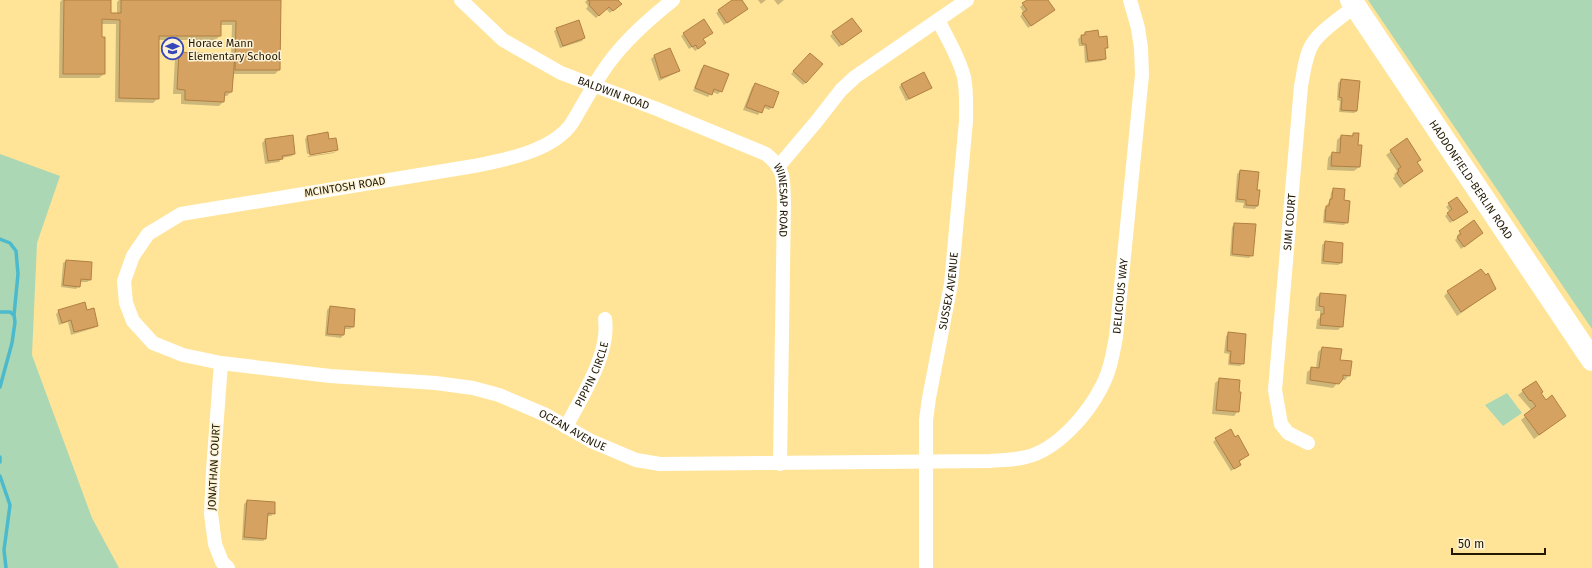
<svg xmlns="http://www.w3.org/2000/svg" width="1592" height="568" font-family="'Fira Sans',sans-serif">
	<rect width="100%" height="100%" fill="#ffe498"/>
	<path fill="#abd7b4" d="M1368 0H1592V329Z
		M0 154 60 176 37 243 32 355 92 518 119 568H0Z
		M1507 393 1522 413 1503 426 1485 405Z"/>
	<path fill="#0003" d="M62 0H110V14H117V2L119 0H280L279 70 275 74H233L231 92 227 96H224L223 102 219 106 181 104V94H173L175 58 179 53 231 56 232 25H220V36L215 40H158V98L153 103 115 102 116 24H101L104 74 99 78H59L60 2Z
		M587 0H617L620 3 610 13 606 9 596 18 586 9 588 6 585 2Z
		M734 0H741L747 9 724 25 716 13Z
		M758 0H766L761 4Z
		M774 0H784L778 5Z
		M1028 0H1047L1051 12 1028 28 1020 16 1024 13 1020 7Z
		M704 20 709 35 702 40 705 43 702 46 695 51 692 47 689 49 681 36Z
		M557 29 584 38 582 41 560 48 554 31Z
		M1097 32 1098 38 1107 47 1104 50 1105 58 1102 61 1085 63 1084 46H1079L1078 39 1085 33Z
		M833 33 858 34 839 47 830 36Z
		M670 50 679 70 676 73 659 81 651 59 654 56Z
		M807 57 806 82 803 85 791 74Z
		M704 66 721 91 718 94 712 92 708 97 693 91 701 69Z
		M1341 80 1357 111 1354 113 1339 112 1340 101 1337 100 1338 83Z
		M755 84 772 107 769 110 763 107 758 115 743 110 752 87Z
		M902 84 931 87 906 101 899 87Z
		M1353 134 1357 146 1359 167 1354 171 1327 170 1328 158 1332 153H1336L1337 140 1341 136 1351 137Z
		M292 136 294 153 292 156 282 158 279 162 265 164 262 143 265 140Z
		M307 137 329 140 337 150 335 152V150L307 154 305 139Z
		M1406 140 1420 159 1417 163 1422 171 1400 188 1393 178 1395 176 1394 175 1397 171 1386 155Z
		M335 152 334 153 308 157V156Z
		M1240 171 1256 190 1257 206 1255 209 1243 208 1244 203 1235 202 1237 174Z
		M1334 189 1343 201 1347 222 1344 225 1323 223 1324 210 1330 200 1331 192Z
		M1456 198 1466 212 1450 223 1445 216 1450 212 1446 207Z
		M1474 222 1479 235 1461 249 1455 240 1458 237 1457 235Z
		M1235 224 1252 255 1249 258 1230 256 1232 227Z
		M1325 242 1341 263 1338 265 1321 264 1322 245Z
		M66 261 91 263 90 280 87 282H79V286L76 289 61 287 63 263Z
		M1485 276 1495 289 1457 316 1444 296 1448 292Z
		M1320 294 1342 326 1338 330 1316 329 1317 320 1320 317V311H1315L1316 298Z
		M330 307 353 327 350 329H344L343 335 341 338 325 336 327 310Z
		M59 311H87L97 326 94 328 71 335 68 322 59 325 56 314Z
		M1229 333 1243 363 1240 366 1228 365 1229 354 1224 353 1226 336Z
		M1322 348 1339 361 1349 375 1345 380 1341 379 1333 388 1306 384 1307 372 1312 368H1316L1318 352Z
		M1220 379 1238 392V411L1234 416 1212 414 1215 383Z
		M1523 391 1540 394 1545 401 1565 416 1534 439 1521 420 1532 411 1518 395Z
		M1216 439 1248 455 1239 462 1240 465 1231 471 1213 442Z
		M247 501 274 513 271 516H267L266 538 263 541 242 540 244 504Z"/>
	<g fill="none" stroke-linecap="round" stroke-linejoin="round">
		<path stroke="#4cbacd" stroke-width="3.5" d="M0 239 10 243 16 251 18 274 14 315 15 322 12 343 0 387
			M0 312H10L14 315
			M0 457V462
			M0 476 10 505 4 550 6 568"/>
	</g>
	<path fill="#d6a261" stroke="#b18042" d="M64 0H111V13H121V0H281L280 70H235L236 21H221V36H159V99L119 98 120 20 102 19V37H105V74H63Z
		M588 0H618L622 4 613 11 609 7 599 16 589 5 590 3Z
		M732 0H742L748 9 727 23 718 10Z
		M1027 0H1048L1055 10 1031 26 1022 13 1027 10 1022 3Z
		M852 18 862 31 842 45 832 32Z
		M704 19 713 33 703 39 706 43 698 49 696 45 692 47 683 33Z
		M579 20 585 38 563 46 556 28Z
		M1098 30 1099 37 1107 36 1108 48H1105L1106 59 1088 61 1086 44H1082L1081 35H1085V32Z
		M670 48 680 71 661 78 654 55Z
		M179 52 235 55 232 92H225L224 102 185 100V90L177 89Z
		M810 53 823 64 806 83 793 71Z
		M704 65 729 74 722 92 714 89 712 95 695 88Z
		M924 72 932 88 909 99 901 84Z
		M1341 79 1360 81 1357 111 1341 110 1342 98 1339 97Z
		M755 83 779 92 773 108 765 105 762 113 746 107Z
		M328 132 329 139 336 138 338 150 310 155 307 136Z
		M1353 133H1359L1358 145H1362L1360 167 1331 166 1332 152 1340 153 1341 135 1353 136Z
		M293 135 295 154 282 156 283 159 268 161 265 139Z
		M1407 138 1421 160 1417 162 1423 171 1404 184 1397 173 1399 172 1398 169 1401 167 1390 150Z
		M1240 170 1259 172 1257 190H1260L1258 206 1246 205V200L1237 199Z
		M1333 188 1345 189 1344 200 1350 201 1348 223 1325 221 1326 206H1329L1330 199H1332Z
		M1457 197 1468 212 1453 221 1447 213 1452 209 1448 203Z
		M1474 220 1483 233 1464 247 1457 237 1461 234 1459 231Z
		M1234 223 1256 224 1253 256 1232 254Z
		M1325 241 1343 243 1342 263 1323 261Z
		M66 260 92 262 91 280 81 279 80 287 63 285Z
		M1481 269 1486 275 1488 273 1496 289 1461 312 1447 291Z
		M1320 293 1346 295 1343 327 1320 325 1321 314H1324V307L1319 306Z
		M85 302 87 310 94 308 98 326 74 332 71 320 62 323 58 310Z
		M330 306 355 309 354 327 345 326 344 335 327 334Z
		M1228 332 1246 334 1244 364 1230 363 1231 351H1227Z
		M1322 347 1342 349 1340 360 1352 361 1350 376 1343 375V379L1339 384 1310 380 1311 367 1319 368Z
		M1219 378 1240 380 1239 392H1241L1239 412 1216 410Z
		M1536 381 1543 392 1541 393 1546 400 1552 395 1566 416 1539 435 1524 415 1536 406 1531 400 1530 401 1522 390Z
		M1231 429 1235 437 1238 435 1249 455 1239 461 1241 465 1234 469 1215 438Z
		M247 500 275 502V514L268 513 266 539 244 537Z"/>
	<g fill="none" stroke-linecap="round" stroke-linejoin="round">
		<g stroke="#fff" stroke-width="14">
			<path id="s1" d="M461 0 503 40 561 73 657 109 766 154C786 170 783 180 784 203L780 464"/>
			<path id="s2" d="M673 0C649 19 626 39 608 64 597 79 588 96 579 111 576 116 573 122 569 127 548 152 504 160 474 166L181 214 148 234 133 256 124 281 126 303 133 321 153 343 183 355 221 363 330 376 436 383 473 388 499 395 546 415 591 441 636 460 660 464 990 461C1002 460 1015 460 1026 457 1057 450 1088 414 1102 386 1110 371 1113 353 1116 337L1142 75 1141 48 1138 28 1130 0"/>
			<path d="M778 167 816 122 841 90 855 77 967 0"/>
			<path d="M221 363 213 471 211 514 215 544 222 562 228 568"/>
			<path id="s3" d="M566 427C582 396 610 354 605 319"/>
			<path id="s4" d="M1308 443 1288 433 1281 424 1275 390 1301 86C1304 72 1305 55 1313 43 1321 30 1342 17 1355 6"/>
			<path id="s5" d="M926 568V420L929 398 951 284 966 121C966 107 967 92 964 77 959 57 947 38 938 20"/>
		</g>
		<path stroke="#fff" stroke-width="22" id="s6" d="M1351 0 1592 360"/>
	</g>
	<defs>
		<symbol id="school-ring" viewBox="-11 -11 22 22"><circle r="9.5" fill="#fdf3d6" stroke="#3647ba" stroke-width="1.5"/><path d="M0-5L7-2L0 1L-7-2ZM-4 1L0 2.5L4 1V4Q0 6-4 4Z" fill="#3647ba"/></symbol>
	</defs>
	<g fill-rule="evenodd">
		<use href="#school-ring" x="160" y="36" width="25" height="25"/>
	</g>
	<g text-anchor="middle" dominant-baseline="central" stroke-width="3" stroke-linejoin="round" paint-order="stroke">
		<g font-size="11" fill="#221800" stroke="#fdf3d6" text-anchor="start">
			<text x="188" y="43">Horace Mann<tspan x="188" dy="13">Elementary School</tspan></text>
		</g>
		<g font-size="11" fill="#221800" stroke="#fdf3d6">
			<text stroke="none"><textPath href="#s1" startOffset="181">BALDWIN ROAD</textPath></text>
			<text stroke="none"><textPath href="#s6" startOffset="216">HADDONFIELD-BERLIN ROAD</textPath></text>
			<text transform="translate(345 187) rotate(-9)">MCINTOSH ROAD</text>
			<text stroke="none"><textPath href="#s1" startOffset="397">WINESAP ROAD</textPath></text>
			<text stroke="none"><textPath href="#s4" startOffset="237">SIMI COURT</textPath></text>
			<text stroke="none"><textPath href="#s5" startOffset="279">SUSSEX AVENUE</textPath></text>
			<text stroke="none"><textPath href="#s2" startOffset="1823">DELICIOUS WAY</textPath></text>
			<text stroke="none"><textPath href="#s3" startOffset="59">PIPPIN CIRCLE</textPath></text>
			<text stroke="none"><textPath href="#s2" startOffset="1163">OCEAN AVENUE</textPath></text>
			<text transform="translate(214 467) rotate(-87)">JONATHAN COURT</text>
		</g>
	</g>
	<path d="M1452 548v6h93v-6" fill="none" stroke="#221800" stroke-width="2"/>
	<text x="1458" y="548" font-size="12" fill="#221800" stroke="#fdf3d6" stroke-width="3" paint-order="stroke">50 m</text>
</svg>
